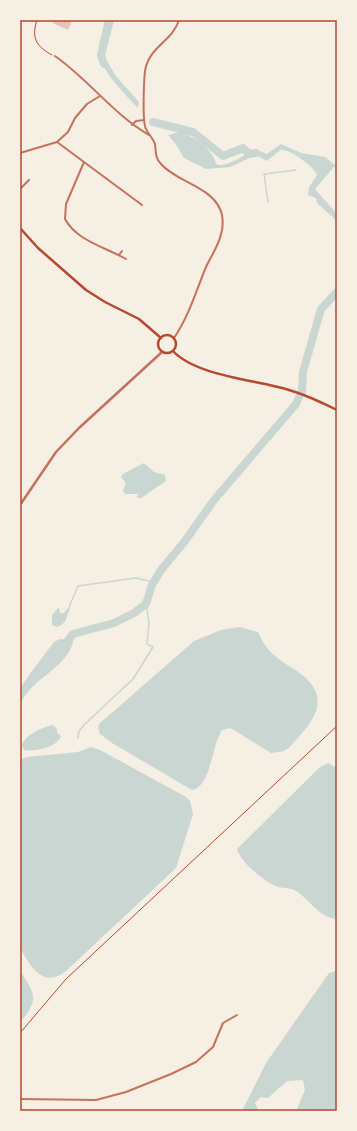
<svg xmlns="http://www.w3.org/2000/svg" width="357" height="1131" font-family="Literata,serif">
	<rect width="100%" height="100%" fill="#f6efe4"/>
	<path fill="#c9d6d2" d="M105 20H113L105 49 99 45Z
		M99 53 105 57 115 75 139 102 138 108C126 95 101 71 99 53Z
		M180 132C193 136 214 150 216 164 226 169 245 154 255 149L267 154 281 144 301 153 325 157 335 165H337V167H334L315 189 337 214V221L317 203 316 198 308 195 309 187 317 175C314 166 288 148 280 150L267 161 256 155 230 167 206 169 184 158 175 143 168 135Z
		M144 463 154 472 165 475 166 481 141 498H137L138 494H125L123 490 126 483 121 477 123 474Z
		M59 607 60 613H64L69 607 70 608 65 622 58 627 52 625V615Z
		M239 627 258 632C261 637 263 643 267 648 276 659 290 666 301 674 335 701 310 724 289 748L284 751 271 753 234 730 230 728 222 730C212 744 211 787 192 790L112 743 100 734 98 728 99 724 194 641 221 630Z
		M71 637 74 638C69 669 29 678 20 706V688L32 671 54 642 60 639 69 640Z
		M53 725 57 729V733L61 736C58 747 35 752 24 750L22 745C26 734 43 727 53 725Z
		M91 747 100 750 186 797 190 801 193 814 176 868 66 971C43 989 31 967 20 948V763L22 759 27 757 78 752Z
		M328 763 337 768 336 919C320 918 309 899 296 891 290 887 284 889 278 887 266 883 240 862 237 849L320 767Z
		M20 970C35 996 40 997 20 1023Z
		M337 971V1111H296L305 1090 303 1080 287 1081 268 1098 261 1097 255 1103 259 1111H242L266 1063 329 973Z"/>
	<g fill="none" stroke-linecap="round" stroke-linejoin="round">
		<path stroke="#c9d6d2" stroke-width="1.5" d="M268 202 264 174 296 170
			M69 607 78 586 136 578 154 582
			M78 738 79 731 85 724 133 679 153 647 147 644 149 622 146 604"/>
		<path stroke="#c9d6d2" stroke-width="8" d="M104 64 101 55 110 20
			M153 122 193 132 223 156 243 148 249 154 256 153
			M302 392 303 372 321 309 337 292
			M62 648 73 634 114 623 134 613 146 604 152 585 161 570 185 541 214 500 296 404 299 397"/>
	</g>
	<path fill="#e6c5b7" d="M54 20 62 22 63 20H72L68 30 53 23Z"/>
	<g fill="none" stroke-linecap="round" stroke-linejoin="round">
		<path stroke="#b5482f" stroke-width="1" d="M37 20C31 38 36 46 52 55
			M337 432V443
			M20 1033 66 979 337 726"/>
		<path stroke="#c5725c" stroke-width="2" d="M55 56C89 80 113 114 149 135
			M132 125 136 121 144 120
			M57 142 142 205
			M20 153 57 142 68 132 75 118 87 104 100 96
			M84 162 66 204 65 219C77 241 105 247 126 259
			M20 189 29 180
			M119 255 122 251
			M174 338C189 316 196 291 206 267 211 256 219 245 221 234 223 228 223 221 222 215 216 187 177 183 161 164 155 158 156 152 155 144 153 138 148 134 146 129 142 122 144 80 145 71 149 46 172 42 179 20
			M20 1099 96 1100 126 1092 171 1074 196 1062 213 1047 223 1023 237 1015"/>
		<path stroke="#c5725c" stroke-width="2.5" d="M20 505 56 452 79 428 162 352"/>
		<path stroke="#b5482f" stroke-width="2.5" d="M20 228 38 248 86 290 105 302 139 319 161 338
			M158 344a9 9 0 1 1 18 0a9 9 0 1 1-18 0Z
			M173 351C196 376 257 380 289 390 306 395 321 402 337 410"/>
	</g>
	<rect width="357" height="1131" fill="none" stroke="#f6efe4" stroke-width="42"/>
	<rect x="21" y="21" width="315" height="1089" fill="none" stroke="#b5482f" stroke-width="1.5"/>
</svg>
